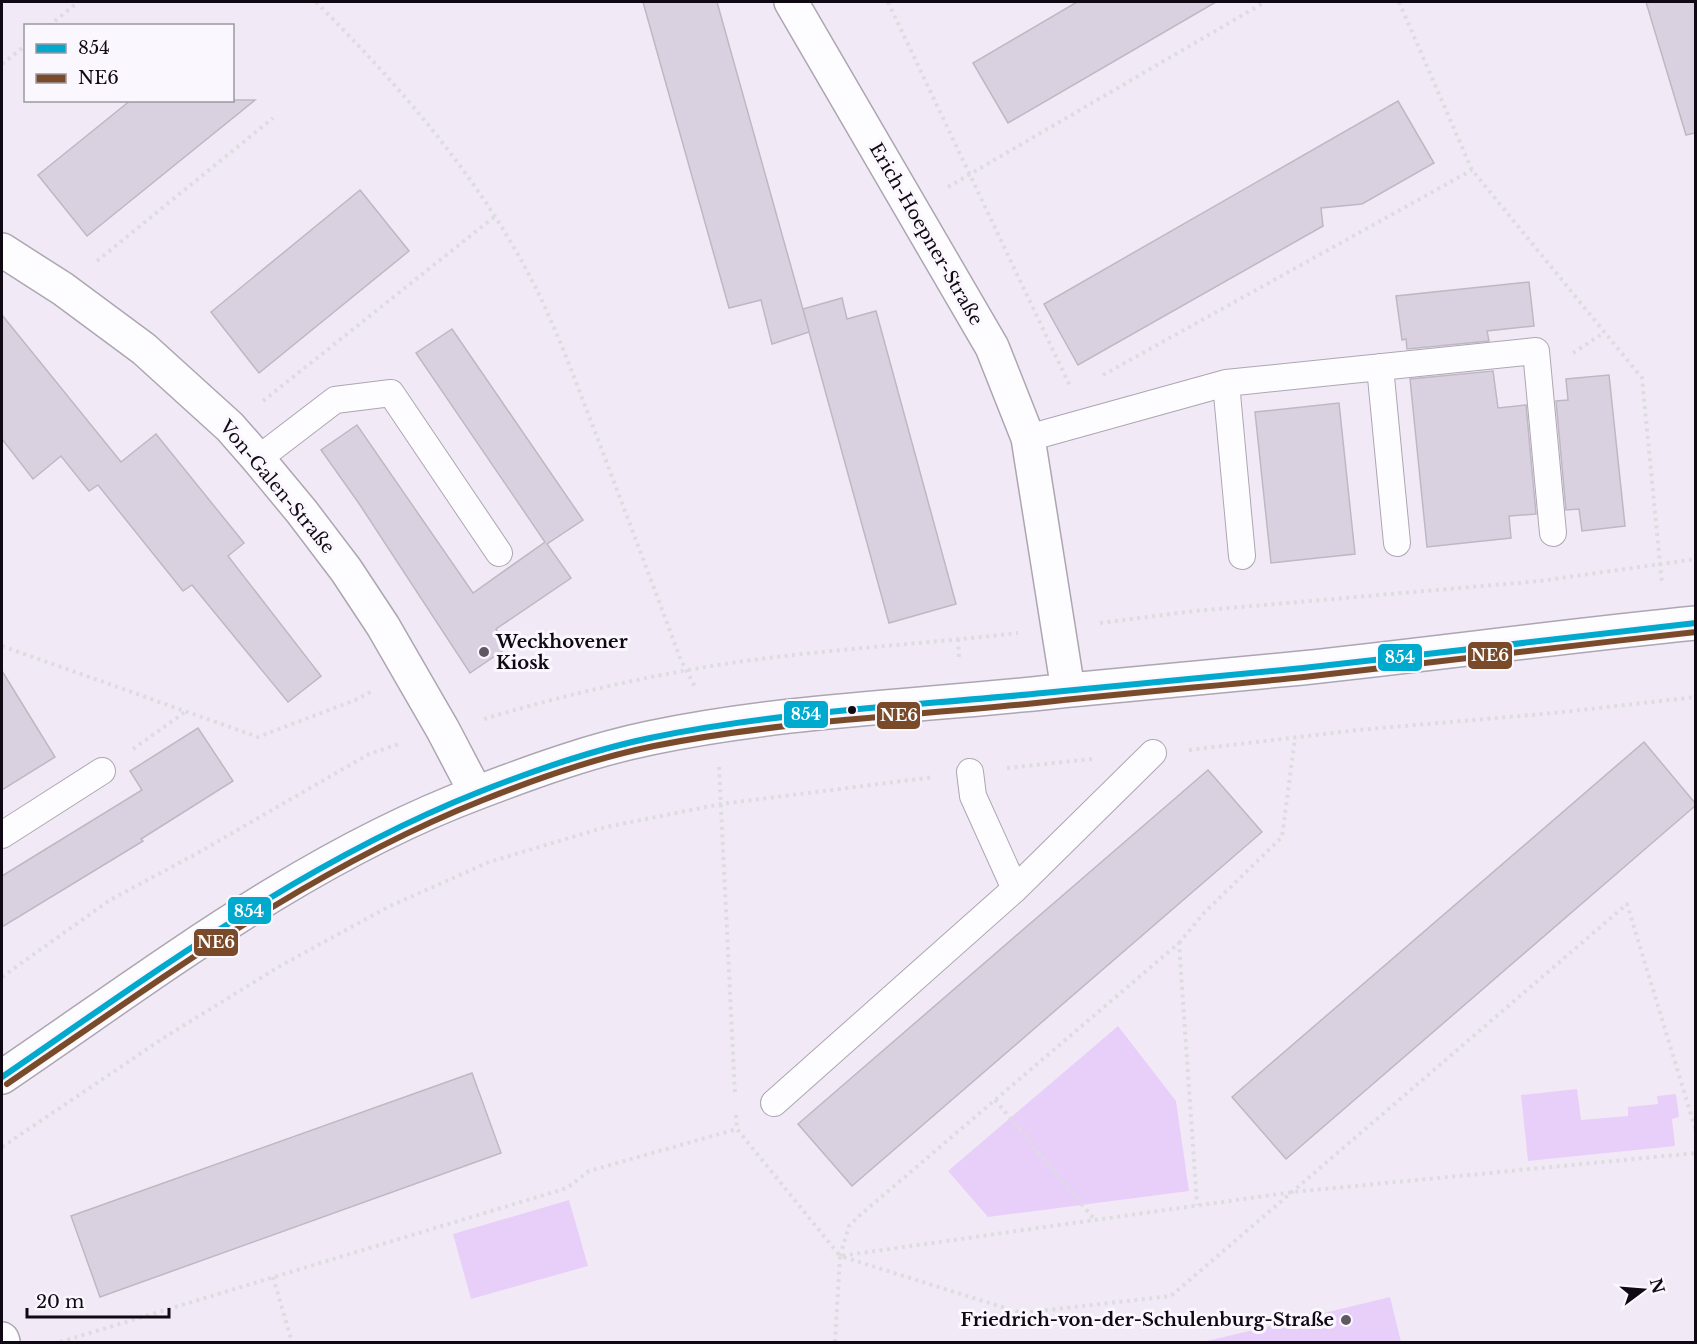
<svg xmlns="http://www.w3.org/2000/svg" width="1697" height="1344" font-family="'Libre Baskerville',serif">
	<rect width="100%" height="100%" fill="#f1eaf6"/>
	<path fill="#e8cff9" d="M1118 1026 1176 1101 1189 1191 988 1217 948 1171Z
		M1577 1089 1581 1120 1628 1116V1107L1658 1104 1657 1096 1676 1094 1679 1117 1672 1119 1675 1146 1528 1161 1521 1095Z
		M569 1200 588 1266 471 1299 453 1234Z
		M1390 1297 1401 1342H1203Z"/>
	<path fill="#dad1e0" stroke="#beb8c3" stroke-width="1.5" d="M643 2H717L809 331 803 309 842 298 847 319 876 311 956 604 889 623 809 332 772 344 761 300 729 308Z
		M1077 2H1216L1008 123 973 63Z
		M1646 2H1695V133L1686 135Z
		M131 100H255L87 236 38 175Z
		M1398 101 1434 163 1362 204 1321 208 1323 226 1078 365 1044 304Z
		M360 190 409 251 259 373 211 312Z
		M1529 282 1534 326 1487 331 1489 341 1407 349 1406 339 1402 340 1396 296Z
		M2 315 121 462 156 434 244 543 228 556 321 676 288 702 192 585 183 591 98 485 89 491 61 456 33 479 2 439Z
		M452 329 583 520 547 544 571 578 496 629 508 647 470 673 358 502 321 450 357 425 473 593 545 542 416 353Z
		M1493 371 1498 408 1526 405 1536 514 1509 516 1511 538 1427 547 1410 379Z
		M1609 375 1625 526 1582 531 1579 509 1566 510 1556 401 1568 400 1566 379Z
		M1339 403 1355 554 1271 563 1255 412Z
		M2 671 55 757 2 790Z
		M198 728 233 781 141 839 143 841 2 927V876L142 790 130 771Z
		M1644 742 1695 803V806L1286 1159 1232 1097Z
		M1208 770 1262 832 852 1186 798 1124Z
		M472 1073 501 1153 100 1297 71 1216Z"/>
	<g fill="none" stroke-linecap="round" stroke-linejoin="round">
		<defs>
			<path id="lane" d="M1380 367 1397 543
				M1226 383 1242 556
				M1028 438 1226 383 1536 351 1553 533
				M258 459 335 400 391 393 499 553
				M970 772 973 796 1015 889
				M2 835 102 771
				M774 1103 1015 889 1153 753"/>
			<path id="street" d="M791 2 992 347 1028 438 1068 690
				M2 250 63 289 144 349 230 427 258 459 302 512 346 570 383 626 443 730 476 793
				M2 1077C154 974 305 857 479 792 534 771 592 750 650 738 788 709 930 706 1070 690 1147 682 1225 676 1302 668 1434 654 1564 636 1696 623
				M2 1339 3 1342"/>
		</defs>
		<use href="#lane" stroke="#ada6b2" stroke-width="28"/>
		<use href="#street" stroke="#ada6b2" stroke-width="36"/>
		<path stroke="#dddcdf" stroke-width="4" stroke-dasharray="3 4.5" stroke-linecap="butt" d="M316 2C396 82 472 169 526 269 555 323 575 380 597 437 625 511 653 585 680 658L695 687
			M888 2 1070 386
			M1399 2 1472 170 1642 378 1662 584
			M49 26 78 2
			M2 64 26 45
			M948 187 1265 2
			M97 261 273 118
			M1573 353 1605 332
			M1103 375 1472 170
			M263 401 494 217
			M1100 623 1195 611 1540 581 1696 559
			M958 639 959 658
			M2 646 258 737 358 699 372 691
			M484 719C574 692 667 671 760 659 846 648 932 643 1018 633
			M133 749 185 712
			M1189 750 1358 730 1554 713 1696 697
			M719 767 735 1095
			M1007 768 1092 759
			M1179 943 1204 913 1282 837 1295 738
			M2 977 110 900 196 854 369 754 402 743
			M995 1100 1094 1219
			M736 1115 737 1129 840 1256 1293 1192 1696 1153
			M2 1147 165 1037 280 966 388 907 489 862 606 827 721 804 934 777
			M840 1256 849 1226 859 1216 1179 943 1197 1205
			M273 1277 292 1342
			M60 1342 567 1188 589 1171 737 1129
			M835 1342 840 1256 1021 1313 1171 1296 1627 904 1696 1131"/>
		<use href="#lane" stroke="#fdfcfe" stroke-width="26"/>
		<use href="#street" stroke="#fdfcfe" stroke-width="33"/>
		<defs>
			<path id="bus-1" d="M2 1077C155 972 305 861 479 792 535 770 592 750 650 738 780 711 912 706 1043 693 1130 684 1216 677 1303 668 1434 654 1564 637 1696 623"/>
			<path id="bus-2" d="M7 1084C160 980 309 869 483 800 538 778 595 758 654 746 780 721 908 716 1036 703 1125 693 1215 686 1304 677 1434 663 1565 646 1696 632"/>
		</defs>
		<use href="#bus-1" stroke="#fbf7fe" stroke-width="10"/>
		<use href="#bus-2" stroke="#fbf7fe" stroke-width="10"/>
		<use href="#bus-1" stroke="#00a9ce" stroke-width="6"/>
		<use href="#bus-2" stroke="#7a4b2a" stroke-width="6"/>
	</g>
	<g fill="#5f5863" stroke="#fbf7fe" stroke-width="2">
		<circle cx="484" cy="652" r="6"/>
		<circle cx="1346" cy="1320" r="6"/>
	</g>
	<circle fill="#100914" stroke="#fbf7fe" stroke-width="2" cx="852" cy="710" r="5"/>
	<g text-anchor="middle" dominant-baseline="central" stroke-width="6" stroke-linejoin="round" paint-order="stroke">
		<g font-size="18" fill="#100914" stroke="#fbf7fe">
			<text transform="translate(926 234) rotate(60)">Erich-Hoepner-Straße</text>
			<text transform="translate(277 487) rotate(50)">Von-Galen-Straße</text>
		</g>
		<g font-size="18" font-weight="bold" fill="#100914" stroke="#fbf7fe" text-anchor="start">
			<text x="496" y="642">Weckhovener<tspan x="496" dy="21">Kiosk</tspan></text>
			<text x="1334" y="1320" text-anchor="end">Friedrich-von-der-Schulenburg-Straße</text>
		</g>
	</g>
	<g stroke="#fbf7fe" stroke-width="2">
		<rect x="1467" y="641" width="46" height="29" rx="6" fill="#7a4b2a"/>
		<rect x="1377" y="643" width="46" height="29" rx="6" fill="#00a9ce"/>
		<rect x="783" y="700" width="46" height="29" rx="6" fill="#00a9ce"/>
		<rect x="876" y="701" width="45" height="29" rx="6" fill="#7a4b2a"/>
		<rect x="227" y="896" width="45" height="29" rx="6" fill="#00a9ce"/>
		<rect x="193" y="928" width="46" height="29" rx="6" fill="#7a4b2a"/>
	</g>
	<g font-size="16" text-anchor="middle" font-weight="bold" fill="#fff">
		<text x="1490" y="661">NE6</text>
		<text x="1400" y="663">854</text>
		<text x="806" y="720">854</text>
		<text x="899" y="721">NE6</text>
		<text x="249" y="917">854</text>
		<text x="216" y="948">NE6</text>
	</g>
	<rect width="1697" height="1344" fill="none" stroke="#100914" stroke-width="6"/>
	<rect x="24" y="24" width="210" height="78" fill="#fbf7fe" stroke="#9d98a0" stroke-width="1.5"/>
	<rect x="36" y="44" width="30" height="9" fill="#00a9ce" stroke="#9d98a0" stroke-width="1.5"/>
	<text x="78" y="54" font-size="18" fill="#100914">854</text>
	<rect x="36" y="74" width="30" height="9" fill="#7a4b2a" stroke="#9d98a0" stroke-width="1.5"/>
	<text x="78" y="84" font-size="18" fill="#100914">NE6</text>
	<g transform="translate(1643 1290) rotate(74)" stroke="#fbf7fe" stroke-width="4.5" paint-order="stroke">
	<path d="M0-4.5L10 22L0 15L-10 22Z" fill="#100914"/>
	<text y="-9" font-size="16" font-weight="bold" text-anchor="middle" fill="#100914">N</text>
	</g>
	<path d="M27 1308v9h142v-9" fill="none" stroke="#100914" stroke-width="3"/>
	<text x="36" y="1308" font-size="18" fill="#100914" stroke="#fbf7fe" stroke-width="4.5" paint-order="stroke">20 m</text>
</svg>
